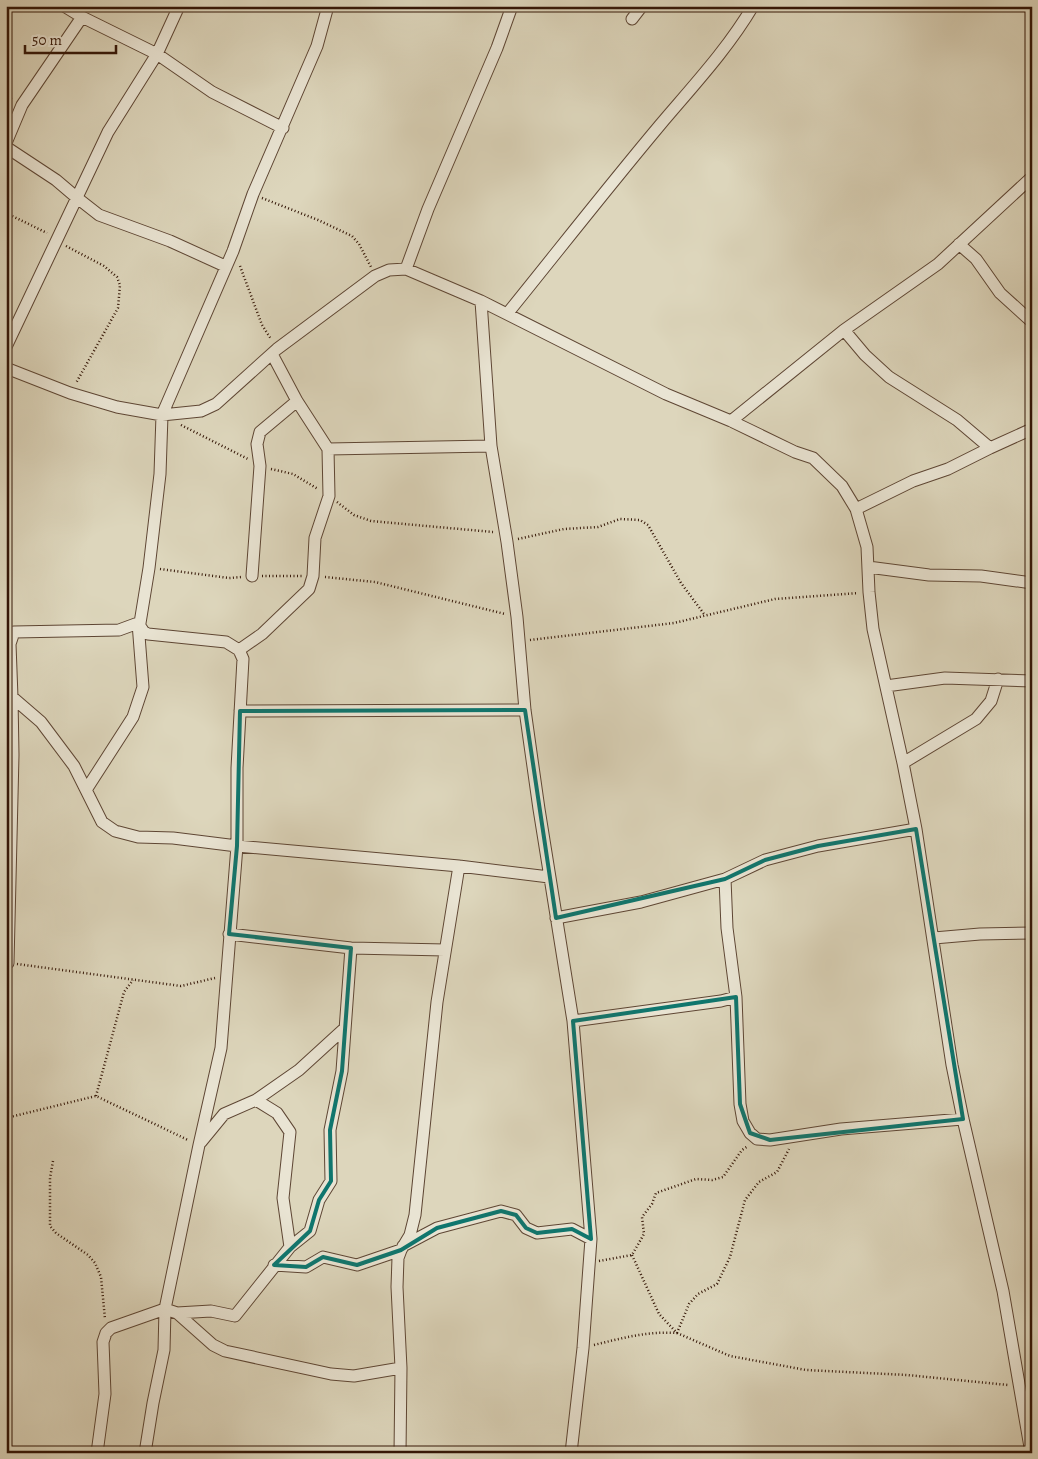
<svg xmlns="http://www.w3.org/2000/svg" width="1038" height="1459" font-family="Alegreya,serif">
	<rect width="100%" height="100%" fill="#ddd6bc"/>
	<filter id="stains"><feTurbulence type="fractalNoise" baseFrequency=".004" numOctaves="4"/><feColorMatrix values="0 0 0 0 .2 0 0 0 0 .09 0 0 0 0 .02 0 0 0 .5 -.17"/></filter>
	<radialGradient id="worn" r=".72"><stop offset=".6" stop-color="#630" stop-opacity="0"/><stop offset="1" stop-color="#630" stop-opacity=".3"/></radialGradient>
	<g fill="none" stroke-linecap="round" stroke-linejoin="round">
		<defs>
			<path id="street" d="M64 6 82 17 157 54 212 92 283 128
				M632 19 642 6
				M6 143 22 105 82 17
				M6 147 56 180 76 197 99 215 170 241 225 266
				M959 244 976 259 1000 293 1032 322
				M406 269 428 209 497 48 512 6
				M481 301 491 446 507 542 517 617 525 710 539 809 573 1021 591 1239 583 1348 571 1453
				M507 314C558 251 608 187 660 125 692 87 727 50 753 6
				M844 330 865 355 889 377 957 420 990 448
				M6 347 108 132 157 54 179 6
				M6 368 70 393 117 407 162 415 201 411 216 404 277 349 375 276 389 270 406 269 481 301 666 394 731 421 795 452 813 458 842 486 856 509 867 547 869 592 873 629 903 763 916 829 952 1065 963 1119 1003 1291 1031 1453
				M731 421 844 330 938 264 1032 177
				M328 449 491 446
				M856 509 913 481 948 469 990 448 1032 429
				M868 567 929 575 981 576 1032 583
				M252 576 260 466 257 444 260 432 297 401
				M239 650 262 634 309 589 313 576 315 538 329 496 328 449 297 401 272 354
				M886 686 945 678 1032 681
				M12 697 41 722 74 766 102 822 115 831 138 837 173 838 237 846 459 866 549 877
				M240 711 525 710
				M6 762 13 755 12 697 10 644 14 632 119 630 138 623 143 687 133 717 86 790
				M903 763 976 719 991 701 998 679
				M725 879 727 928 736 997 740 1104 743 1121 750 1133 757 1139 770 1140 841 1129 963 1119
				M556 918 641 902 725 879 765 860 818 846 916 829
				M229 934 351 948 445 950
				M934 938 980 934 1032 933
				M8 963 13 755
				M573 1021 721 1001 736 997
				M256 1100 277 1113 290 1132 283 1198 290 1247
				M201 1142 224 1114 256 1100 299 1070 345 1028
				M403 1246 437 1228 501 1211 516 1215 526 1228 537 1233 572 1229 591 1239
				M274 1265 306 1267 323 1257 357 1265 401 1250
				M177 1313 213 1345 225 1351 331 1374 354 1376 401 1368
				M97 1453 105 1394 103 1342 106 1333 111 1328 165 1309 177 1313 211 1311 235 1316 290 1247 310 1231 319 1200 331 1181 330 1130 342 1071 351 948
				M145 1453 153 1403 164 1350 165 1309 199 1145 221 1048 237 846V768L243 659 239 650 226 642 148 634 144 632 138 623H140L149 568 160 474 162 415 233 251 253 194 317 46 328 6
				M400 1453 401 1368 397 1287 398 1258 401 1250 410 1235 415 1215 437 1002 459 866"/>
		</defs>
		<use href="#street" stroke="#5e4634" stroke-width="13"/>
		<path stroke="#341607" stroke-width="2.5" stroke-dasharray="1 2.5" stroke-linecap="butt" d="M6 95 12 99
			M262 198 318 220 352 236 359 244 371 267
			M6 213 47 233
			M66 246 104 266 117 277 120 285 118 308 76 383
			M240 266 262 325 271 339
			M181 425 248 459
			M271 469 293 474 318 489
			M337 502 354 515 371 521 493 532
			M518 539 564 529 598 527 620 519 640 520 648 525 681 583 704 614
			M160 569 229 578 242 577
			M262 576H302
			M325 577 375 582 505 614
			M530 640 674 623 775 599 858 593
			M17 964 181 986 215 978
			M96 1096 124 992 133 980
			M6 1118 96 1096 188 1140
			M53 1161 50 1178V1226L56 1233 88 1255 95 1263 101 1277 105 1319
			M632 1255 659 1314 677 1333 730 1356 806 1370 907 1375 1008 1385
			M599 1261 632 1255 644 1234 642 1217 652 1204 656 1193 696 1179 712 1180 723 1177 742 1150 748 1146
			M594 1345C622 1338 648 1331 677 1333L689 1304 698 1294 717 1284 730 1257 745 1200 759 1182 777 1172 789 1149"/>
		<use href="#street" stroke="#e9e4d3" stroke-width="11"/>
	</g>
	<path fill="none" stroke="#0f766e" stroke-width="4" stroke-linejoin="round" d="M525 710 556 918 725 879 765 860 818 846 916 829 963 1119 770 1140 750 1133 740 1104 736 997 573 1021 591 1239 572 1229 537 1233 526 1228 516 1215 501 1211 437 1228 401 1250 357 1265 323 1257 306 1267 274 1265 310 1231 319 1200 331 1181 330 1130 342 1071 351 948 229 934 237 846 240 711Z"/>
	<rect width="1038" height="1459" fill="none" stroke="#ddd6bc" stroke-width="25"/>
	<rect x="8" y="8" width="1023" height="1444" fill="none" stroke="#341607" stroke-width="2.5"/>
	<rect x="12" y="12" width="1013" height="1434" fill="none" stroke="#341607"/>
	<path d="M25 45v8h91v-8" fill="none" stroke="#341607" stroke-width="2.5"/>
	<text x="32" y="45" font-size="15" fill="#341607" stroke="#e9e4d3" stroke-width="4" paint-order="stroke">50 m</text>
	<rect width="100%" height="100%" filter="url(#stains)"/>
	<rect width="100%" height="100%" fill="url(#worn)"/>
</svg>
